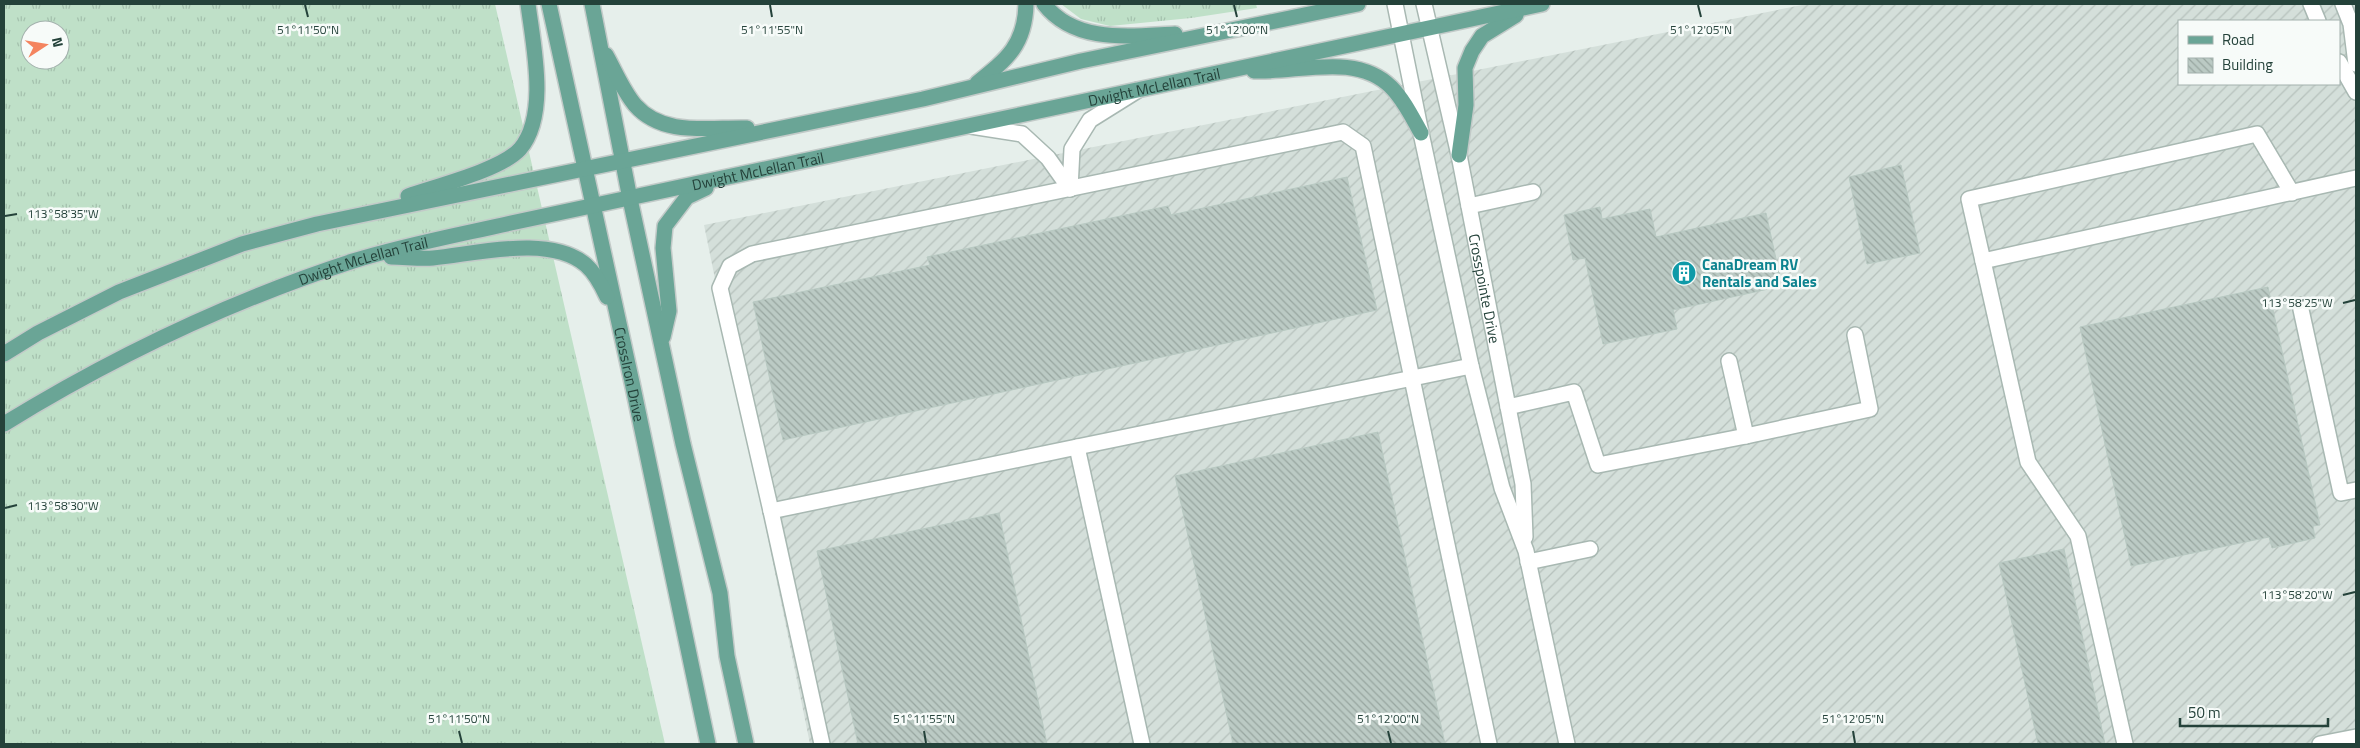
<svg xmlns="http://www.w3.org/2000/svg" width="2360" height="748" font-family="'Titillium Web',sans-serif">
	<defs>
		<pattern id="industrial-furrows" width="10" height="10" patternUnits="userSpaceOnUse" patternTransform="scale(1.25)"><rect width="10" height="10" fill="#d4dfda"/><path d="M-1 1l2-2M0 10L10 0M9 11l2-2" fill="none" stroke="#b6c1bc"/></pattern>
		<pattern id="grass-tufts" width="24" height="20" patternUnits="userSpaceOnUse" patternTransform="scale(1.25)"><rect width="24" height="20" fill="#bfe0c8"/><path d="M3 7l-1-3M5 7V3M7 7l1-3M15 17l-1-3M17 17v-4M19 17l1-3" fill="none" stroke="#a4c1ad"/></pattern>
		<pattern id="building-back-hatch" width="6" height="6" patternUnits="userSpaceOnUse" patternTransform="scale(1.25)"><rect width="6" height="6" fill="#bbcac4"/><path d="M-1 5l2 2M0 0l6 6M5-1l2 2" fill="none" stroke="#98a6a0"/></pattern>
	</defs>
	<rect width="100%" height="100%" fill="#e6efeb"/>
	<path fill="url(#industrial-furrows)" fill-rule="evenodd" d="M1807 4H2356V744H810L704 225ZM2179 21H2339V84H2179Z"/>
	<path fill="url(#grass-tufts)" fill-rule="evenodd" d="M4 4H495L665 744H4ZM30 30H60V60H30Z
		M1061 4H1256L1257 8 1191 18 1110 26 1081 19Z"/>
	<path fill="url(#building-back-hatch)" stroke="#b8c9c2" d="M1901 165 1920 253 1867 264 1849 177Z
		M1347 177 1377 310 783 440 753 302 930 265 927 257 1168 206 1171 215Z
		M1600 207 1602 219 1650 209 1656 237 1766 213 1782 286 1673 310 1677 329 1603 344 1585 258 1573 260 1564 215Z
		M2268 287 2320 525 2313 526 2315 538 2272 548 2269 537 2131 566 2080 327Z
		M1378 432 1445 744H1233L1175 476Z
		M999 513 1047 744H858L817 551Z
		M2064 549 2105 744H2038L1999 563Z"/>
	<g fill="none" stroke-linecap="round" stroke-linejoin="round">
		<defs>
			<g id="minor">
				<path d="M1395 4 1421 133 1471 366 1502 488 1526 551 1567 744"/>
				<path id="s1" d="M1424 4 1459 155 1523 484 1525 537"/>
				<path d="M2311 4 2318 21"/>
				<path d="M2343 4 2351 24 2356 64"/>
				<path d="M2339 62 2356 92"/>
				<path d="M971 126 1022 134 1048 158 1070 189"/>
				<path d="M1070 189 1072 149 1090 120 1138 90"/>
				<path d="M2292 193 2257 134 1969 199 1983 261 2356 178"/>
				<path d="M1469 206 1533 192"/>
				<path d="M1983 261 2028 462 2078 536 2125 744"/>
				<path d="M2300 305 2341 493 2356 490"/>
				<path d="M1508 407 1574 392 1598 465 1746 436 1729 361"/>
				<path d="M1746 436 1870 409 1855 335"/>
				<path d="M1077 447 771 511 720 288 730 266 752 254 1343 132 1363 146 1489 744"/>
				<path d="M771 511 822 744"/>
				<path d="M1528 562 1590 549"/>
				<path d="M1142 744 1077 447 1471 366"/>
				<path d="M2320 744 2356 737"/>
			</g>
			<g id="major">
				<path id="s2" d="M549 4 633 387 708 744"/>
				<path d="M592 4 630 199 683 444 720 593 727 656 746 744"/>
				<path d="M1044 4C1075 44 1130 36 1175 34"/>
				<path d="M606 55C615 71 623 91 635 105 663 137 709 127 747 128"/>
				<path d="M1254 71C1298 73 1356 52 1391 87 1404 100 1412 117 1421 133"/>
				<path d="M977 83C1007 59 1025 45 1026 4"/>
				<path d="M1459 155 1466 105 1465 68 1472 51 1482 36 1516 15"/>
				<path d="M408 196C436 186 501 170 520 149 549 115 533 44 528 4"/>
				<path d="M391 257C405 257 419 259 433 258 476 254 550 234 586 265 595 273 602 286 607 297"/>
				<path d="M663 337 669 311 663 248 665 226 687 197 706 188"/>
				<path d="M4 354 38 333 119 292 242 244 317 224 923 99 1081 61 1358 4"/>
				<path id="s3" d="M4 424C113 357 230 301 353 261 404 245 458 235 511 223L1542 4"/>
			</g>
		</defs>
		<use href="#minor" stroke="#a8b8b2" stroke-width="18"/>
		<use href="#major" stroke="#c2cac8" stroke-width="18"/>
		<use href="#minor" stroke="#fff" stroke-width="15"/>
		<use href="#major" stroke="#6aa596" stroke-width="15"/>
	</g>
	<path fill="none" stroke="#24423a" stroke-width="2" d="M305 5 308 17M770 5 772 17M1234 5 1237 17M1698 5 1701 17M5 216 17 214M2343 303 2355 300M5 508 17 505M2343 595 2355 592M459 731 462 743M924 731 926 743M1388 731 1391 743M1853 731 1855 743"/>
	<defs>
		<symbol id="building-disc" viewBox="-11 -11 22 22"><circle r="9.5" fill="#0f9aa8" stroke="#f7fbf9"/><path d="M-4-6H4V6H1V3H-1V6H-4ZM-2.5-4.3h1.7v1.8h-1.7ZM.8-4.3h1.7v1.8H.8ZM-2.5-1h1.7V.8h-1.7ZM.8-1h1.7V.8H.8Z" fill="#fff"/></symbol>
	</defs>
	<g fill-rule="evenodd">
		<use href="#building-disc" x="1670" y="259" width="28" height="28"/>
	</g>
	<g text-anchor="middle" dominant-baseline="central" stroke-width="5" stroke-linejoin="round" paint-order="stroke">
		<g font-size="15" fill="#24423a" stroke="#f7fbf9">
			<text stroke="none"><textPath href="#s3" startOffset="1206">Dwight McLellan Trail</textPath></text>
			<text stroke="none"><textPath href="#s3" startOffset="801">Dwight McLellan Trail</textPath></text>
			<text stroke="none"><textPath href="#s3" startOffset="396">Dwight McLellan Trail</textPath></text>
			<text stroke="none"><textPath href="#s1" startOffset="291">Crosspointe Drive</textPath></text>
			<text stroke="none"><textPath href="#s2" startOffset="379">CrossIron Drive</textPath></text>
		</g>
		<g font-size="15" font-weight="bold" fill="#0d838f" stroke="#f7fbf9" text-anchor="start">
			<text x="1702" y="264">CanaDream RV<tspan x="1702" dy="17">Rentals and Sales</tspan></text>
		</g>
	</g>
	<g font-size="12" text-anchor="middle" fill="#24423a" stroke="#f7fbf9" stroke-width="5" stroke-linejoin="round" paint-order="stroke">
		<text x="308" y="34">51°11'50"N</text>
		<text x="772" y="34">51°11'55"N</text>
		<text x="1237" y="34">51°12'00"N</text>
		<text x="1701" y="34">51°12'05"N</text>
		<text x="63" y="218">113°58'35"W</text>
		<text x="2297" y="307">113°58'25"W</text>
		<text x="63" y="510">113°58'30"W</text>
		<text x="2297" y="599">113°58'20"W</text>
		<text x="459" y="723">51°11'50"N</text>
		<text x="924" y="723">51°11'55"N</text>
		<text x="1388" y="723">51°12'00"N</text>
		<text x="1853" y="723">51°12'05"N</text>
	</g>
	<rect width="2360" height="748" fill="none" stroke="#24423a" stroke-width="10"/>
	<rect x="2178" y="20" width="162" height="65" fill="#f7fbf9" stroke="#a3b1ad"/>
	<rect x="2188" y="36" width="25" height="8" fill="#6aa596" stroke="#a3b1ad"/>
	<text x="2222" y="45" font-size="15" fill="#24423a">Road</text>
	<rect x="2188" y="58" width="25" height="15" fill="url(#building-back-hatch)" stroke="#a3b1ad"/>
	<text x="2222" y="70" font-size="15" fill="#24423a">Building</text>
	<g transform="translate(45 45) rotate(78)"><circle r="24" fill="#f7fbf9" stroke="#a3b1ad"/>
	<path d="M0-4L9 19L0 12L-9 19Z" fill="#f4845f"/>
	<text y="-8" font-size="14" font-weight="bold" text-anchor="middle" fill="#24423a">N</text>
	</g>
	<path d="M2180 718v8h148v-8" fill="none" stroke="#24423a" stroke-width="2.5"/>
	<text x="2188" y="718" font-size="15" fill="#24423a" stroke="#f7fbf9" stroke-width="4" paint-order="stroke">50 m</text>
</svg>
